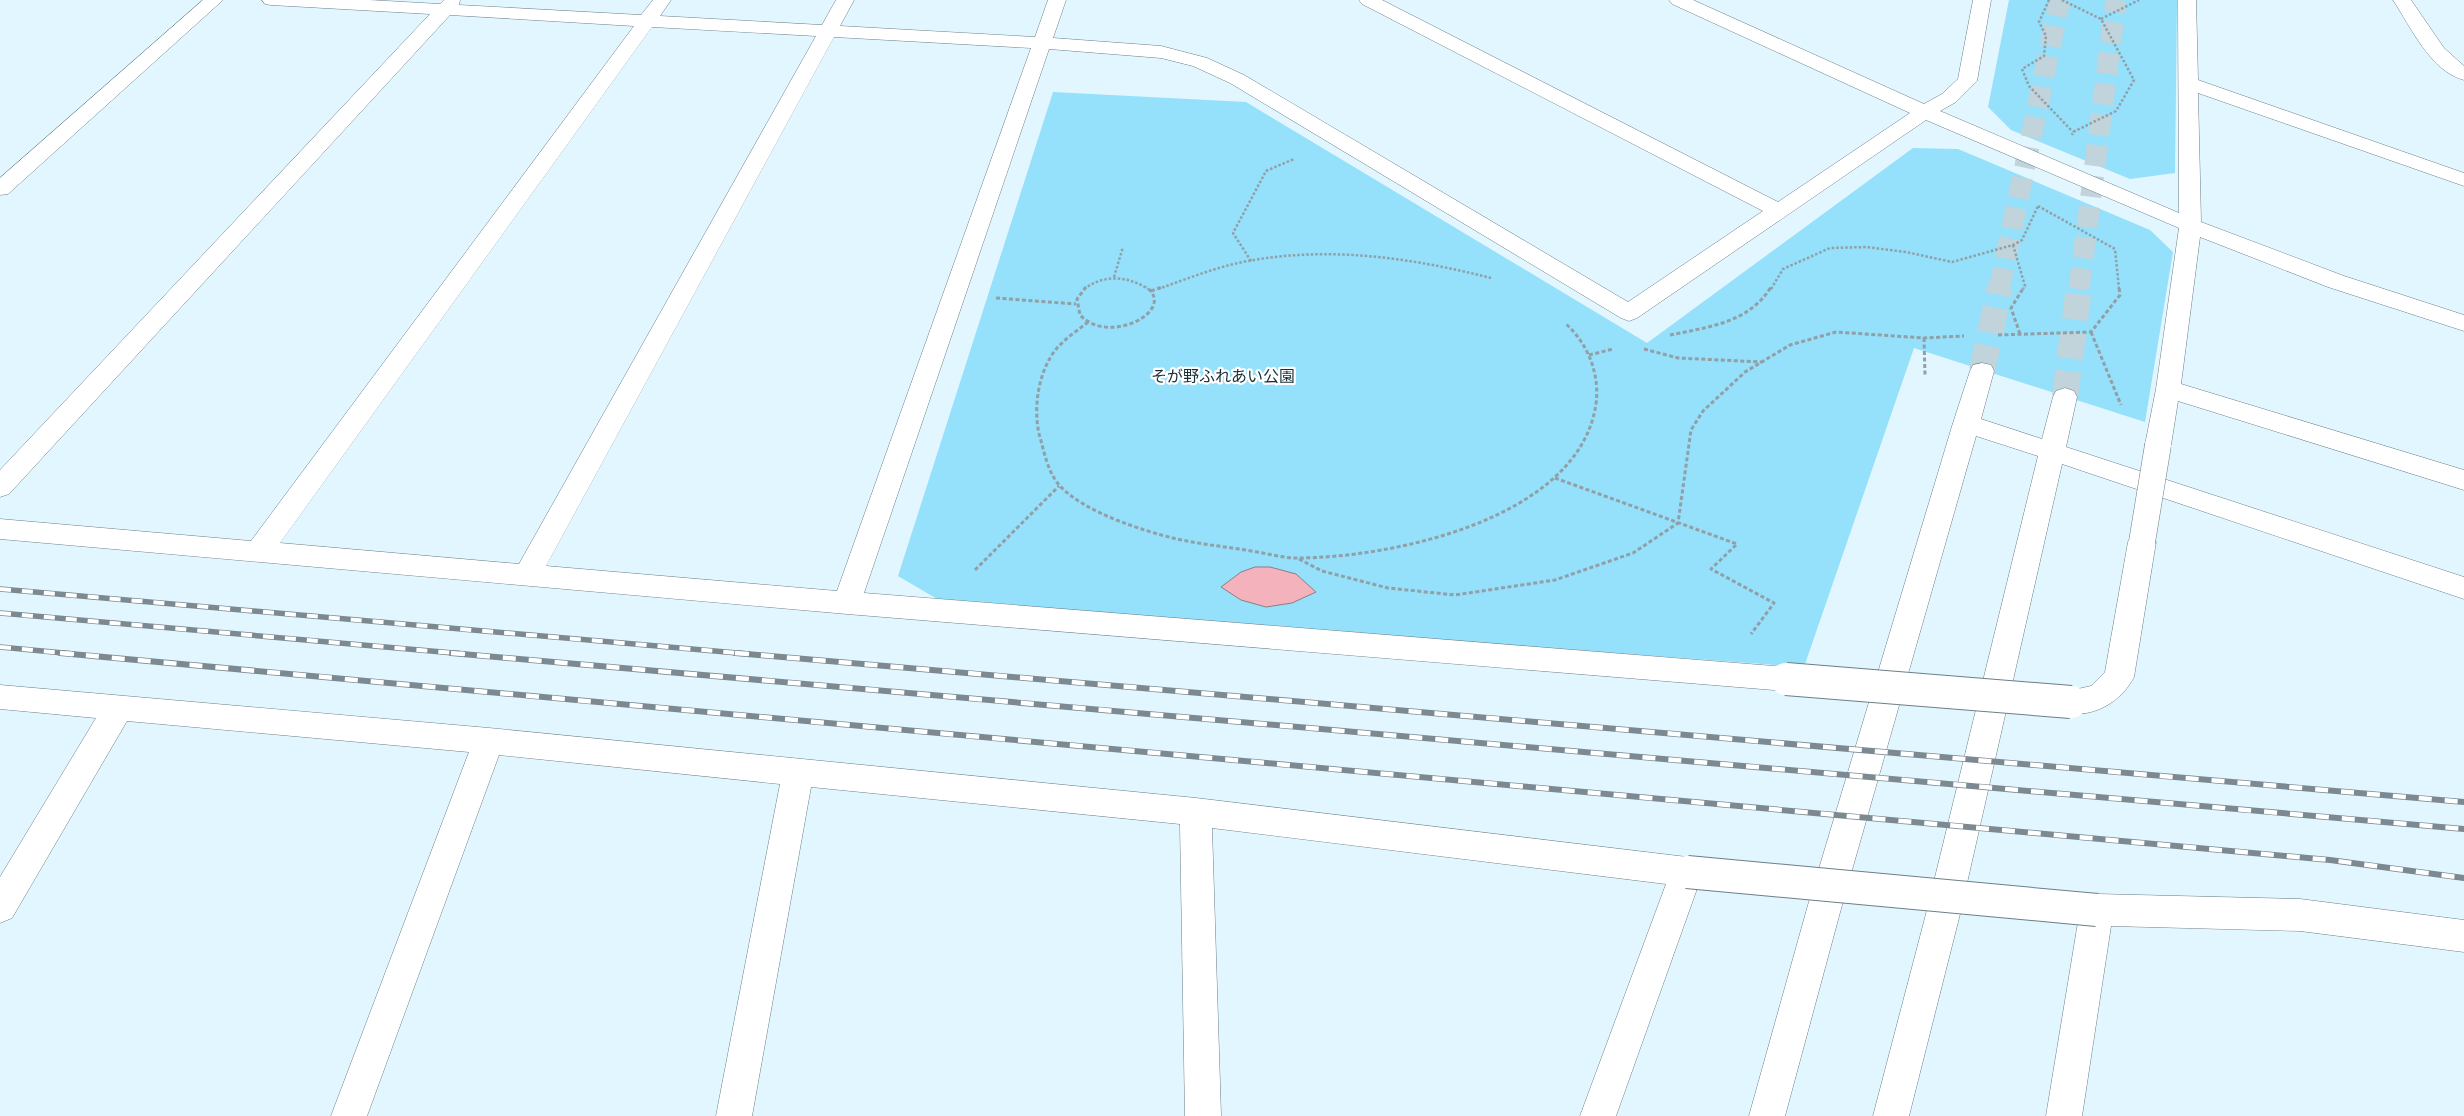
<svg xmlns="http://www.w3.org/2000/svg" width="2464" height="1116" font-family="Karla,'Noto Sans JP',sans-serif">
	<rect width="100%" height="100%" fill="#e2f6ff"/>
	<path fill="#95e0fb" d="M2009 0H2177L2175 173 2130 179 2011 130 1988 107Z
		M1053 92 1246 102 1647 343 1913 148 1958 149 2150 230 2173 252 2145 422 1914 348 1804 667 944 603 898 576Z"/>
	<path fill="#f4b2bc" stroke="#907d7f" d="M1255 567H1270L1296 574 1316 592 1292 603 1266 607 1241 600 1221 587 1241 572Z"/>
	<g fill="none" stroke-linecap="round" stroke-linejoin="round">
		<path stroke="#c1d3db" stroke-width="21" stroke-dasharray="21 10" stroke-linecap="butt" d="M1999 289 2060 0
			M2079 289 2116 0"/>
		<path stroke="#c1d3db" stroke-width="26" stroke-dasharray="26 13" stroke-linecap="butt" d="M1982 371 2000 287
			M2065 397 2079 287"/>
		<defs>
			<path id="minor" d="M203 0H223L8 194 0 195V178Z
				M262 0H369L440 4 444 0H460L459 5 641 15 653 0H671L660 16 822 25 836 0H854L840 26 1035 37 1048 0H1066L1053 38 1161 46 1207 58 1244 75 1628 302 1763 211 1362 4 1359 0H1382L1778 202 1910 113 1672 4 1669 0H1693L1924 104 1942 94 1958 79 1973 0H1991L1977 81 1956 102 1940 111 2179 213 2178 0H2196L2198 80 2464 173V186L2198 93 2201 222 2344 276 2464 315V331L2328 287 2200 237 2181 384 2464 470V490L2178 401 2171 445 2167 451 2158 454 2149 451 2145 445 2156 389 2179 228 1926 120 1637 318 1629 321 1621 318 1230 83 1193 66 1161 58 1049 49 864 593 1786 667 1796 670 1801 679 1796 688 1786 691 847 614 0 539V519L251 541 634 26 450 15 9 494 0 497V470L430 14 271 5 265 4ZM652 27 816 36 519 564 280 543ZM834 37 1031 48 837 591 546 566Z
				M2393 0H2411L2444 48 2464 66V80C2430 71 2411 27 2393 0Z
				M1982 363 1991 365 1994 371 1981 419 2042 439 2053 397 2056 391 2065 388 2074 391 2077 397 2066 447 2464 577V599L2062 464 1960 914 1909 1116H1873L1926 914 2038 456 1976 436 1842 905 1785 1116H1749L1808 905 1953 423 1970 371 1973 365Z
				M2142 532 2152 535 2156 542 2134 677C2121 703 2089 721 2060 711L2056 702 2060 693 2091 686 2105 672 2128 542 2132 535Z
				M0 685 489 728 1196 798 1687 857 1699 861 1703 872 1616 1116H1580L1666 884 1212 828 1221 1116H1185L1180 824 811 787 752 1116H716L780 784 499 755 367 1116H331L469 752 127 721 12 918 0 923V877L96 718 0 709Z
				M2097 894 2300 899 2464 920V952L2300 931 2111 926 2082 1116H2046L2080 910 2085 899Z"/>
		</defs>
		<use href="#minor" stroke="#6c7f86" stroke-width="1"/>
		<path stroke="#919fa6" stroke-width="2.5" stroke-dasharray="2.5 2" stroke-linecap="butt" d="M2049 0 2039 22 2046 36 2044 56 2022 69 2029 86 2073 132
			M2062 0 2101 19 2134 80 2116 111 2073 132 2072 135
			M2101 19 2139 0
			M2038 206 2115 249 2119 289
			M2013 245 2025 286 2023 289
			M1251 261 1233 233 1266 171 1294 159
			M1114 277 1123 247
			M1084 289C1104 274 1128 276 1148 289
			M1158 289C1184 280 1211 269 1238 263 1322 245 1409 257 1491 278
			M1771 289 1783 269 1830 248 1866 247 1906 252 1952 262 2013 245 2022 240 2038 206"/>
		<path stroke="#919fa6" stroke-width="3" stroke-dasharray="4 2.5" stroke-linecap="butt" d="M1086 287 1077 299 1080 315C1110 347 1178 309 1146 287
			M1151 291 1162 287
			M996 298 1076 304
			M1088 322C1078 330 1066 338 1057 348 1037 372 1032 413 1041 441 1045 456 1049 474 1060 486 1084 512 1143 531 1177 539 1204 545 1230 547 1257 552 1270 554 1283 558 1296 558 1392 558 1579 519 1596 404 1600 374 1588 344 1566 324
			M2091 332 2121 405
			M2020 334 2011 308 2024 287
			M1670 335C1708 327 1749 323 1771 287
			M1998 335 2091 332 2120 295 2119 287
			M1924 338 1925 375
			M1644 349 1678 358 1762 362
			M1589 355 1613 349
			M1555 478 1737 544 1711 569 1774 603 1751 634
			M1299 559 1322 571 1388 588 1455 595 1555 580 1633 553 1678 523 1691 430 1703 411 1745 372 1790 345 1836 332 1924 338 1964 336
			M975 570 1059 486"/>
		<use href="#minor" fill="#fff" fill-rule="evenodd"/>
		<defs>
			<path id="rail-far1" d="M0 589 749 654
				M0 613 465 654
				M0 647 74 654"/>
			<path id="rail" d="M60 653 2330 860 2464 878
				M451 653 2464 829
				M735 653 2464 802"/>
		</defs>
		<use href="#rail-far1" stroke="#7c8990" stroke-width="5.5"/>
		<use href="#rail" stroke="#7c8990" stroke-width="6"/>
		<use href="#rail-far1" stroke="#fff" stroke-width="4" stroke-dasharray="11" stroke-linecap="butt"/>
		<use href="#rail" stroke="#fff" stroke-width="4.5" stroke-dasharray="13" stroke-linecap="butt"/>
		<defs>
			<path id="minor-bridge-far1" d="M2142 542 2158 445"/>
			<path id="minor-bridge" d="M1786 679 2071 702
				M1687 872 2097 910"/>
		</defs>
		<use href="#minor-bridge-far1" stroke="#6c7f86" stroke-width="27" stroke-linecap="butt"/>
		<use href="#minor-bridge" stroke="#6c7f86" stroke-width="34" stroke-linecap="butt"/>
		<use href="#minor-bridge-far1" stroke="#fff" stroke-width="26"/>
		<use href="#minor-bridge" stroke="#fff" stroke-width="32"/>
	</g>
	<g text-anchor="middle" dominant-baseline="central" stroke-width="4.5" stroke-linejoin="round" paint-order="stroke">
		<g font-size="16" fill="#172e36" stroke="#fff">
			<text x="1223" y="376">そが野ふれあい公園</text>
		</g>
	</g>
</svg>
